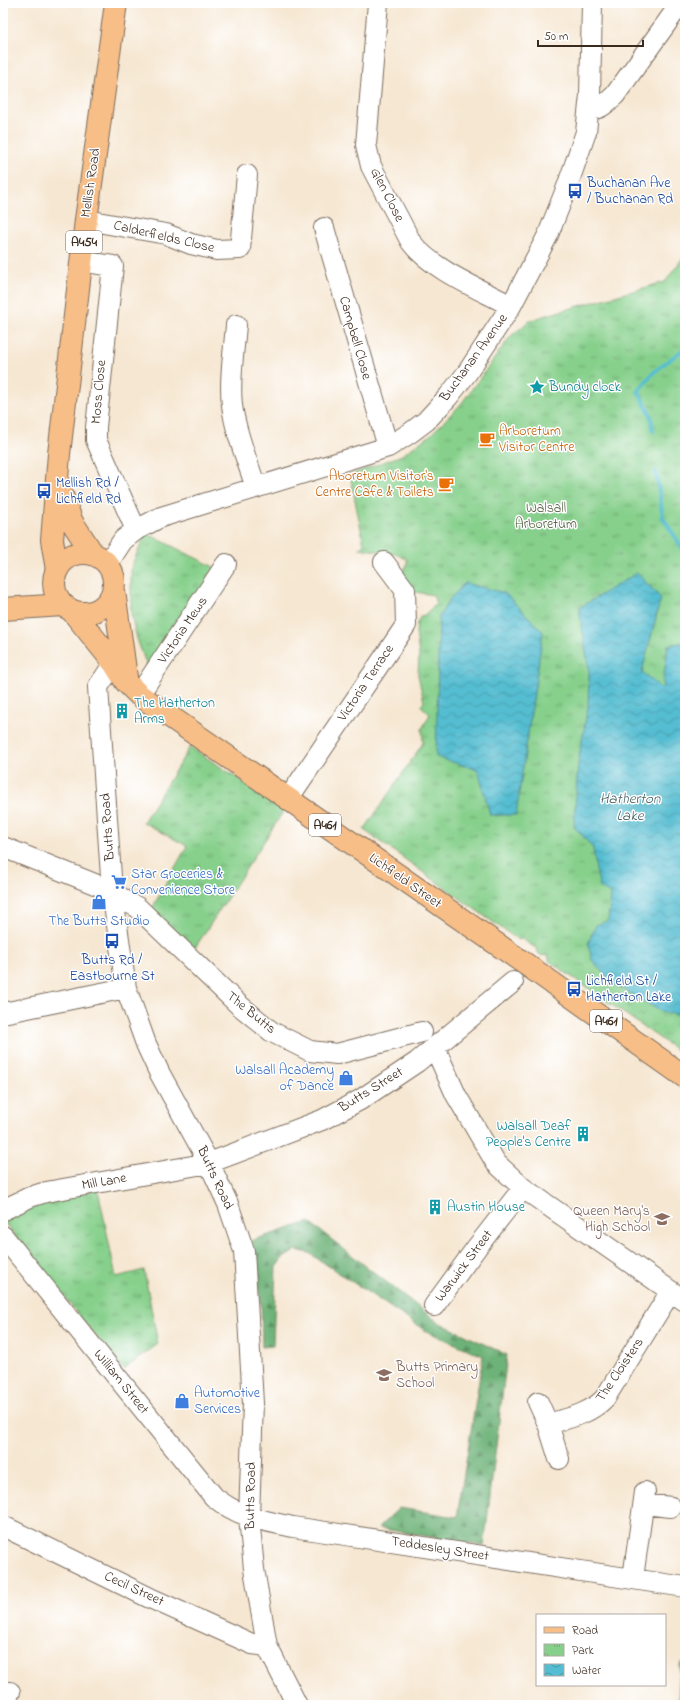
<svg xmlns="http://www.w3.org/2000/svg" width="688" height="1708" font-family="'Indie Flower',sans-serif">
	<defs>
		<pattern id="forest-firs" width="22" height="20" patternUnits="userSpaceOnUse"><rect width="22" height="20" fill="#6db278"/><path d="M5 1l3.5 6h-7zM16 11l3.5 6h-7z" fill="#5b9162"/></pattern>
		<pattern id="park-tufts" width="24" height="20" patternUnits="userSpaceOnUse"><rect width="24" height="20" fill="#87d08c"/><path d="M3 7l-1-3M5 7V3M7 7l1-3M15 17l-1-3M17 17v-4M19 17l1-3" fill="none" stroke="#70a972"/></pattern>
		<pattern id="water-waves" width="16" height="10" patternUnits="userSpaceOnUse"><rect width="16" height="10" fill="#54bdd1"/><path d="M0 5q4-4 8 0t8 0" fill="none" stroke="#479aa9"/></pattern>
	</defs>
	<rect width="100%" height="100%" fill="#fff"/>
	<filter id="ink" filterUnits="userSpaceOnUse"><feTurbulence type="fractalNoise" baseFrequency=".025" numOctaves="2"/><feDisplacementMap in="SourceGraphic" scale="8" xChannelSelector="R" yChannelSelector="G"/><feConvolveMatrix kernelMatrix="1 2 1 2 8 2 1 2 1" color-interpolation-filters="sRGB"/></filter>
	<filter id="wash" filterUnits="userSpaceOnUse"><feTurbulence type="fractalNoise" baseFrequency=".012" numOctaves="4" result="noise"/><feDisplacementMap in="SourceGraphic" scale="16" xChannelSelector="R" yChannelSelector="G"/><feGaussianBlur stdDeviation="0.9" result="paint"/><feColorMatrix in="noise" values="0 0 0 0 0 0 0 0 0 0 0 0 0 0 0 0 0 1.4 0 .05"/><feComposite in="paint" operator="in"/></filter>
	<g filter="url(#wash)">
		<rect width="100%" height="100%" fill="#f6e7d2"/>
		<path fill="url(#forest-firs)" stroke="#546e4b" d="M309 1222 438 1322 507 1355 484 1546 378 1528 399 1508 457 1517 483 1356 426 1331 309 1253 296 1250 282 1259 276 1267 273 1346 262 1347 261 1302 250 1241Z
			M685 1661V1701L678 1700 680 1664Z"/>
		<path fill="url(#park-tufts)" stroke="#617d55" d="M685 255V1056L549 961V957L546 955 542 956 538 953 537 949 522 939 518 940 364 830 423 743 422 729 430 714 421 706 424 702 418 675 419 655 416 632 417 623 421 616 424 615 436 604 433 595 409 591 403 571 407 565V559L401 557 400 555 359 548 364 545 350 475 402 455 429 436 461 404 510 337 528 322 543 316 665 282Z
			M146 533 218 569 151 677 137 639 131 614V567Z
			M190 747 285 809 193 951 150 912 187 846 143 822Z
			M98 1189 116 1277 144 1270 158 1344 123 1370 3 1221 8 1214Z"/>
		<path fill="url(#water-waves)" stroke="#487478" d="M637 573 661 598 642 672 662 689 668 645 685 642V1017L660 1011 611 982 592 960 588 944 596 925 608 921 611 894 600 888 596 870 593 848 574 826 578 763 588 706 589 671 579 608Z
			M465 583 505 593 543 632 516 815H490L478 770 436 757 439 617 449 600Z"/>
		<g fill="none" stroke-linecap="round" stroke-linejoin="round">
			<path stroke="#54bdd1" stroke-width="4" d="M653 431 651 416 638 391 654 372 685 348
				M656 471 663 518 685 552"/>
		</g>
	</g>
	<g filter="url(#ink)">
		<g fill="none" stroke-linecap="round" stroke-linejoin="round">
			<defs>
				<path id="minor" d="M378 3 366 145 371 166 411 242C432 270 480 289 511 306
					M589 109C601 110 606 103 615 95L681 3
					M86 220 166 234 191 244 217 250 240 249 247 175
					M324 228 388 447
					M93 263 113 266 96 427V440L136 530
					M236 325C234 351 229 379 232 405 235 432 248 462 256 488
					M108 563 123 540 136 530 161 517 388 447 410 433 426 421 448 397 467 373 511 306 548 235 567 187 586 132 590 95 592 3
					M114 663 98 687 112 891 126 988 146 1044 159 1072 209 1163 228 1204 244 1251 253 1403 249 1517 254 1569 267 1646 297 1705
					M139 695 226 564
					M288 799 406 625 405 590 384 562
					M3 847 112 891 127 902 137 907 239 1005 272 1032 310 1051 337 1054 422 1032
					M3 1013 126 988
					M435 1048 456 1095 496 1163 523 1188 685 1301
					M3 1210 30 1197 46 1192 209 1163 322 1120 360 1100 417 1062 513 982
					M3 1236 214 1497C240 1518 262 1520 293 1527L685 1587
					M434 1306 477 1247 523 1188
					M538 1402 548 1424 559 1459
					M548 1424C569 1418 590 1414 605 1398L671 1291
					M644 1504 671 1507
					M3 1526 150 1598 252 1644 267 1646
					M633 1578 645 1492
					M3 1700 10 1692"/>
				<path id="major" d="M59 487 72 522 93 554
					M57 570 52 540 59 454 86 220 116 3"/>
				<path id="highway" d="M54 583a30 30 0 1 1 60 0a30 30 0 1 1-60 0Z
					M114 591 126 677
					M3 609 63 605
					M73 612 114 663 126 682 139 695 527 965 685 1077"/>
			</defs>
			<use href="#minor" stroke="#7c6c5d" stroke-width="22"/>
			<use href="#major" stroke="#7c6c5d" stroke-width="24"/>
			<use href="#highway" stroke="#7c6c5d" stroke-width="24"/>
			<use href="#minor" stroke="#fff" stroke-width="20"/>
			<use href="#major" stroke="#f7be87" stroke-width="22"/>
			<use href="#highway" stroke="#f7be87" stroke-width="22"/>
		</g>
	</g>
	<defs>
		<symbol id="bus-bare" viewBox="-9 -9 18 18"><path d="M-5-6H5V4H4V6H2V4H-2V6H-4V4H-5ZM-3.5-4V0h7V-4ZM-3.5 1.2v1.5H-2V1.2ZM2 1.2v1.5H3.5V1.2Z" fill="#1a4fb4" stroke="#fff" stroke-width="2.5" paint-order="stroke"/></symbol>
		<symbol id="sight-bare" viewBox="-9 -9 18 18"><path d="M0-6L1.8-2.2L6-1.7L2.9 1.2L3.7 5.4L0 3.3L-3.7 5.4L-2.9 1.2L-6-1.7L-1.8-2.2Z" fill="#0f9aa8" stroke="#fff" stroke-width="2.5" paint-order="stroke"/></symbol>
		<symbol id="cafe-bare" viewBox="-9 -9 18 18"><path d="M-5.5-4.5H6V0H3Q3 3.5 0 3.5H-2.5Q-5.5 3.5-5.5 0ZM3-3.2v2h1.7v-2ZM-6 4.5H4V6H-6Z" fill="#e8710a" stroke="#fff" stroke-width="2.5" paint-order="stroke"/></symbol>
		<symbol id="building-bare" viewBox="-9 -9 18 18"><path d="M-4-6H4V6H1V3H-1V6H-4ZM-2.5-4.3h1.7v1.8h-1.7ZM.8-4.3h1.7v1.8H.8ZM-2.5-1h1.7V.8h-1.7ZM.8-1h1.7V.8H.8Z" fill="#0f9aa8" stroke="#fff" stroke-width="2.5" paint-order="stroke"/></symbol>
		<symbol id="supermarket-bare" viewBox="-9 -9 18 18"><path d="M-6-5.5h2.5l.6 2H6L4.5 2H-2.5L-4.4-4H-6ZM-1.5 3.2a1.3 1.3 0 1 0 .1 0ZM3 3.2a1.3 1.3 0 1 0 .1 0Z" fill="#3f7fe0" stroke="#fff" stroke-width="2.5" paint-order="stroke"/></symbol>
		<symbol id="shop-bare" viewBox="-9 -9 18 18"><path d="M-5-2.5h2.3a2.7 3.5 0 0 1 5.4 0H5L5.5 6h-11ZM-1.5-2.5h3a1.5 2.3 0 0 0-3 0Z" fill="#3f7fe0" stroke="#fff" stroke-width="2.5" paint-order="stroke"/></symbol>
		<symbol id="school-bare" viewBox="-9 -9 18 18"><path d="M0-5L7-2L0 1L-7-2ZM-4 1L0 2.5L4 1V4Q0 6-4 4Z" fill="#8d6e63" stroke="#fff" stroke-width="2.5" paint-order="stroke"/></symbol>
	</defs>
	<g fill-rule="evenodd">
		<use href="#bus-bare" x="564" y="180" width="22" height="22"/>
		<use href="#sight-bare" x="526" y="376" width="22" height="22"/>
		<use href="#cafe-bare" x="476" y="428" width="22" height="22"/>
		<use href="#cafe-bare" x="435" y="473" width="22" height="22"/>
		<use href="#bus-bare" x="33" y="480" width="22" height="22"/>
		<use href="#building-bare" x="111" y="700" width="22" height="22"/>
		<use href="#supermarket-bare" x="108" y="871" width="22" height="22"/>
		<use href="#shop-bare" x="88" y="891" width="22" height="22"/>
		<use href="#bus-bare" x="101" y="930" width="22" height="22"/>
		<use href="#bus-bare" x="563" y="978" width="22" height="22"/>
		<use href="#shop-bare" x="335" y="1067" width="22" height="22"/>
		<use href="#building-bare" x="572" y="1123" width="22" height="22"/>
		<use href="#building-bare" x="424" y="1196" width="22" height="22"/>
		<use href="#school-bare" x="651" y="1208" width="22" height="22"/>
		<use href="#school-bare" x="373" y="1364" width="22" height="22"/>
		<use href="#shop-bare" x="171" y="1390" width="22" height="22"/>
	</g>
	<g text-anchor="middle" dominant-baseline="central" stroke-width="3" stroke-linejoin="round" paint-order="stroke">
		<g fill="#fff" stroke="#766a62" stroke-width="1">
			<rect x="66" y="231" width="36" height="22" rx="3"/>
			<rect x="309" y="814" width="32" height="22" rx="3"/>
			<rect x="590" y="1010" width="32" height="22" rx="3"/>
		</g>
		<g font-size="13" font-weight="bold" fill="#3b2a1e">
			<text x="84" y="242">A454</text>
			<text x="325" y="825">A461</text>
			<text x="606" y="1021">A461</text>
		</g>
		<g font-size="14" fill="#3b2a1e" stroke="#fff">
			<text transform="translate(91 183) rotate(-82)">Mellish Road</text>
			<text transform="translate(387 195) rotate(63)">Glen Close</text>
			<text transform="translate(164 237) rotate(13)">Calderfields Close</text>
			<text transform="translate(355 338) rotate(74)">Campbell Close</text>
			<text transform="translate(474 358) rotate(-54)">Buchanan Avenue</text>
			<text transform="translate(99 392) rotate(-85)">Moss Close</text>
			<text transform="translate(183 630) rotate(-56)">Victoria Mews</text>
			<text transform="translate(366 683) rotate(-56)">Victoria Terrace</text>
			<text transform="translate(108 827) rotate(-94)">Butts Road</text>
			<text transform="translate(405 881) rotate(35)">Lichfield Street</text>
			<text transform="translate(251 1013) rotate(39)">The Butts</text>
			<text transform="translate(371 1090) rotate(-32)">Butts Street</text>
			<text transform="translate(215 1178) rotate(65)">Butts Road</text>
			<text transform="translate(104 1182) rotate(-10)">Mill Lane</text>
			<text transform="translate(464 1266) rotate(-53)">Warwick Street</text>
			<text transform="translate(620 1370) rotate(-56)">The Cloisters</text>
			<text transform="translate(121 1382) rotate(51)">William Street</text>
			<text transform="translate(251 1496) rotate(-89)">Butts Road</text>
			<text transform="translate(440 1549) rotate(9)">Teddesley Street</text>
			<text transform="translate(134 1589) rotate(25)">Cecil Street</text>
		</g>
		<g font-size="14" fill="#164399" stroke="#fff" text-anchor="start">
			<text x="587" y="183">Buchanan Ave<tspan x="587" dy="16">/ Buchanan Rd</tspan></text>
			<text x="56" y="483">Mellish Rd /<tspan x="56" dy="16">Lichfield Rd</tspan></text>
			<text x="112" y="960" text-anchor="middle">Butts Rd /<tspan x="112" dy="16">Eastbourne St</tspan></text>
			<text x="586" y="981">Lichfield St /<tspan x="586" dy="16">Hatherton Lake</tspan></text>
		</g>
		<g font-size="14" fill="#0d838f" stroke="#fff" text-anchor="start">
			<text x="549" y="387">Bundy clock</text>
			<text x="134" y="703">The Hatherton<tspan x="134" dy="16">Arms</tspan></text>
			<text x="571" y="1126" text-anchor="end">Walsall Deaf<tspan x="571" dy="16">People's Centre</tspan></text>
			<text x="447" y="1207">Austin House</text>
		</g>
		<g font-size="14" fill="#c56008" stroke="#fff" text-anchor="start">
			<text x="499" y="431">Arboretum<tspan x="499" dy="16">Visitor Centre</tspan></text>
			<text x="434" y="476" text-anchor="end">Aboretum Visitor's<tspan x="434" dy="16">Centre Cafe &amp; Toilets</tspan></text>
		</g>
		<g font-size="14" fill="#525c3f" stroke="#fff">
			<text x="546" y="508">Walsall<tspan x="546" dy="16">Arboretum</tspan></text>
		</g>
		<g font-size="14" fill="#366cbe" stroke="#fff" text-anchor="start">
			<text x="131" y="874">Star Groceries &amp;<tspan x="131" dy="16">Convenience Store</tspan></text>
			<text x="99" y="921" text-anchor="middle">The Butts Studio</text>
			<text x="334" y="1070" text-anchor="end">Walsall Academy<tspan x="334" dy="16">of Dance</tspan></text>
			<text x="194" y="1393">Automotive<tspan x="194" dy="16">Services</tspan></text>
		</g>
		<g font-size="14" fill="#785e54" stroke="#fff" text-anchor="end">
			<text x="650" y="1211">Queen Mary's<tspan x="650" dy="16">High School</tspan></text>
			<text x="396" y="1367" text-anchor="start">Butts Primary<tspan x="396" dy="16">School</tspan></text>
		</g>
		<g font-size="15" font-style="italic" fill="#445d5d" stroke="#fff">
			<text x="630" y="799">Hatherton<tspan x="630" dy="17">Lake</tspan></text>
		</g>
	</g>
	<rect width="688" height="1708" fill="none" stroke="#fff" stroke-width="16"/>
	<rect x="536" y="1614" width="130" height="72" fill="#ffffff" stroke="#b1aaa5"/>
	<rect x="544" y="1627" width="20" height="6" fill="#f7be87" stroke="#b1aaa5"/>
	<text x="572" y="1634" font-size="12" fill="#3b2a1e">Road</text>
	<rect x="544" y="1644" width="20" height="12" fill="url(#park-tufts)" stroke="#b1aaa5"/>
	<text x="572" y="1654" font-size="12" fill="#3b2a1e">Park</text>
	<rect x="544" y="1664" width="20" height="12" fill="url(#water-waves)" stroke="#b1aaa5"/>
	<text x="572" y="1674" font-size="12" fill="#3b2a1e">Water</text>
	<path d="M538 40v6h105v-6" fill="none" stroke="#3b2a1e" stroke-width="2"/>
	<text x="544" y="40" font-size="12" fill="#3b2a1e" stroke="#ffffff" stroke-width="3" paint-order="stroke">50 m</text>
</svg>
